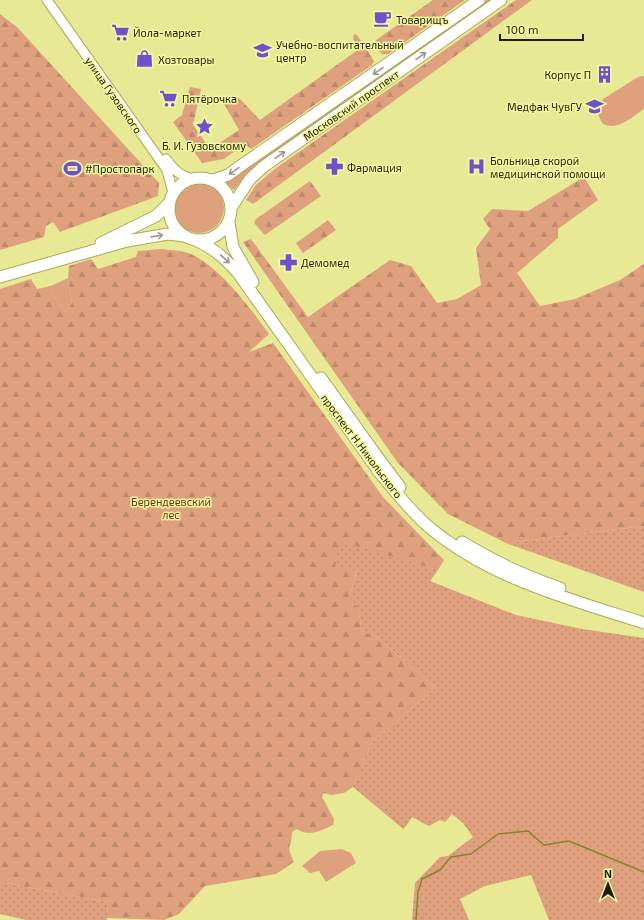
<svg xmlns="http://www.w3.org/2000/svg" width="644" height="920" font-family="'Exo 2',sans-serif">
	<defs>
		<pattern id="forest-firs" width="22" height="20" patternUnits="userSpaceOnUse"><rect width="22" height="20" fill="#dfa07e"/><path d="M5 1l3.5 6h-7zM16 11l3.5 6h-7z" fill="#bf896b"/></pattern>
		<pattern id="garden-dots" width="8" height="8" patternUnits="userSpaceOnUse"><rect width="8" height="8" fill="#dfa07e"/><path d="M2 2h.1M6 6h.1" fill="none" stroke="#bf896b" stroke-width="1.8" stroke-linecap="round"/></pattern>
	</defs>
	<rect width="100%" height="100%" fill="#e8e994"/>
	<path fill="#dfa07e" d="M486 0H491L263 160 249 172 234 190 226 183Z
		M644 76V109C632 117 618 131 603 124 598 116 596 111 600 101L638 77Z
		M174 208a25 25 0 1 1 50 0a25 25 0 1 1-50 0Z
		M68 278 72 303 65 312 52 294 51 286Z
		M341 849 351 853 356 863 326 882 319 871 310 873 302 866 320 851Z"/>
	<path fill="url(#forest-firs)" d="M433 0H465L388 54H382L378 50 376 40Z
		M516 0H532L253 204 246 200 256 185 276 168Z
		M0 14 18 28 159 183 158 196 60 232 53 222 46 226 44 237 0 250Z
		M354 34 357 35 374 61 372 65 251 149 245 144 224 159 202 163 173 122 182 115 190 87 201 89 193 125 210 149 239 130 223 102 239 98 260 120 359 49 353 39Z
		M584 177 598 200 558 229V238L517 273 540 306 575 299 620 280 644 264V526L506 543 448 514 398 463 243 242 251 239 308 317 390 260 411 266 437 303 457 299 481 285 476 248 490 229 483 219 492 209 528 211Z
		M310 181 321 196 265 235 254 223 256 219Z
		M328 220 336 230 303 253 296 243Z
		M161 249C170 250 179 250 188 253 218 264 251 309 269 334L249 352 273 343 383 497 444 560 438 570 339 542 357 569 349 599 358 607 362 631 377 637 436 688 372 742 353 787 344 793 332 795 323 793 322 797 334 819 333 825C320 831 309 837 297 829L292 832C292 849 285 843 294 862L276 874 205 886 179 914 164 920 107 918 108 902 0 882V289L31 279 37 289 51 286 52 294 65 312 72 303 68 278 69 266 91 259 98 269 136 257 138 251Z"/>
	<path fill="url(#garden-dots)" d="M644 526V592L506 543Z
		M339 541 438 570 430 581 516 615 582 629 644 638V920H549L531 875 485 886 460 899 469 920H412L415 883 440 857 448 856 473 837 463 823 452 814 445 822 440 820 429 826 412 817 404 829 402 828 353 787 372 742 436 688 377 637 362 631 358 607 349 599 357 570 335 567Z
		M0 882 108 902 107 920H26L0 914Z"/>
	<g fill="none" stroke-linecap="round" stroke-linejoin="round">
		<path stroke="#86852b" stroke-width="1.5" d="M416 920 418 892 422 879 440 870 451 857 471 854 498 834 528 831 544 845 569 841 644 872"/>
		<defs>
			<path id="secondary" d="M47 0 167 170 173 193
				M166 159C174 170 181 177 195 179"/>
			<path id="primary" d="M169 209a31 31 0 1 1 62 0a31 31 0 1 1-62 0Z
				M213 180 228 175 239 167 479 0
				M231 208 250 179 263 167 501 0
				M229 222 233 247 253 282
				M193 239C211 246 225 258 238 273L379 472C395 491 410 511 430 528 492 579 569 599 644 623
				M101 243 156 216 169 203
				M0 277 127 241 168 234 184 236
				M321 378 376 455 400 487
				M462 542C493 561 525 576 560 588"/>
		</defs>
		<use href="#secondary" stroke="#abab57" stroke-width="11"/>
		<use href="#primary" stroke="#abab57" stroke-width="13"/>
		<use href="#secondary" stroke="#fff" stroke-width="9"/>
		<use href="#primary" stroke="#fff" stroke-width="11"/>
	</g>
	<defs><path id="oneway-shaft" d="M-6 0H5M1.5-3L5.5 0L1.5 3" fill="none" stroke-width="1.6" stroke-linecap="round" stroke-linejoin="round"/></defs>
	<g stroke="#9a998c">
		<use href="#oneway-shaft" transform="translate(421 56) rotate(-35)"/>
		<use href="#oneway-shaft" transform="translate(378 71) rotate(145)"/>
		<use href="#oneway-shaft" transform="translate(280 155) rotate(-35)"/>
		<use href="#oneway-shaft" transform="translate(234 171) rotate(146)"/>
		<use href="#oneway-shaft" transform="translate(157 236) rotate(-8)"/>
		<use href="#oneway-shaft" transform="translate(225 259) rotate(43)"/>
	</g>
	<defs>
		<symbol id="cafe-bare" viewBox="-9 -9 18 18"><path d="M-5.5-4.5H6V0H3Q3 3.5 0 3.5H-2.5Q-5.5 3.5-5.5 0ZM3-3.2v2h1.7v-2ZM-6 4.5H4V6H-6Z" fill="#6d52cb" stroke="#f5f7a1" stroke-width="2.5" paint-order="stroke"/></symbol>
		<symbol id="supermarket-bare" viewBox="-9 -9 18 18"><path d="M-6-5.5h2.5l.6 2H6L4.5 2H-2.5L-4.4-4H-6ZM-1.5 3.2a1.3 1.3 0 1 0 .1 0ZM3 3.2a1.3 1.3 0 1 0 .1 0Z" fill="#6d52cb" stroke="#f5f7a1" stroke-width="2.5" paint-order="stroke"/></symbol>
		<symbol id="school-bare" viewBox="-9 -9 18 18"><path d="M0-5L7-2L0 1L-7-2ZM-4 1L0 2.5L4 1V4Q0 6-4 4Z" fill="#6d52cb" stroke="#f5f7a1" stroke-width="2.5" paint-order="stroke"/></symbol>
		<symbol id="shop-bare" viewBox="-9 -9 18 18"><path d="M-5-2.5h2.3a2.7 3.5 0 0 1 5.4 0H5L5.5 6h-11ZM-1.5-2.5h3a1.5 2.3 0 0 0-3 0Z" fill="#6d52cb" stroke="#f5f7a1" stroke-width="2.5" paint-order="stroke"/></symbol>
		<symbol id="building-bare" viewBox="-9 -9 18 18"><path d="M-4-6H4V6H1V3H-1V6H-4ZM-2.5-4.3h1.7v1.8h-1.7ZM.8-4.3h1.7v1.8H.8ZM-2.5-1h1.7V.8h-1.7ZM.8-1h1.7V.8H.8Z" fill="#6d52cb" stroke="#f5f7a1" stroke-width="2.5" paint-order="stroke"/></symbol>
		<symbol id="university-bare" viewBox="-9 -9 18 18"><path d="M0-5L7-2L0 1L-7-2ZM-4 1L0 2.5L4 1V4Q0 6-4 4Z" fill="#6d52cb" stroke="#f5f7a1" stroke-width="2.5" paint-order="stroke"/></symbol>
		<symbol id="sight-bare" viewBox="-9 -9 18 18"><path d="M0-6L1.8-2.2L6-1.7L2.9 1.2L3.7 5.4L0 3.3L-3.7 5.4L-2.9 1.2L-6-1.7L-1.8-2.2Z" fill="#6d52cb" stroke="#f5f7a1" stroke-width="2.5" paint-order="stroke"/></symbol>
		<symbol id="hospital-bare" viewBox="-9 -9 18 18"><path d="M-5-5h3v3.5h4V-5h3V5h-3V1.5h-4V5h-3Z" fill="#6d52cb" stroke="#f5f7a1" stroke-width="2.5" paint-order="stroke"/></symbol>
		<symbol id="pharmacy-bare" viewBox="-9 -9 18 18"><path d="M-2-6h4v4h4v4h-4v4h-4v-4h-4v-4h4Z" fill="#6d52cb" stroke="#f5f7a1" stroke-width="2.5" paint-order="stroke"/></symbol>
		<symbol id="stadium-bare" viewBox="-9 -9 18 18"><path d="M0-5a6.5 5 0 1 0 0 10a6.5 5 0 1 0 0-10ZM-3.5-1.8h7v3.6h-7Z" fill="#6d52cb" stroke="#f5f7a1" stroke-width="2.5" paint-order="stroke"/></symbol>
	</defs>
	<g fill-rule="evenodd">
		<use href="#cafe-bare" x="370" y="6" width="25" height="25"/>
		<use href="#supermarket-bare" x="108" y="20" width="25" height="25"/>
		<use href="#school-bare" x="250" y="38" width="25" height="25"/>
		<use href="#shop-bare" x="132" y="46" width="25" height="25"/>
		<use href="#building-bare" x="592" y="62" width="25" height="25"/>
		<use href="#supermarket-bare" x="156" y="86" width="25" height="25"/>
		<use href="#university-bare" x="582" y="94" width="25" height="25"/>
		<use href="#sight-bare" x="192" y="114" width="25" height="25"/>
		<use href="#hospital-bare" x="464" y="154" width="25" height="25"/>
		<use href="#pharmacy-bare" x="322" y="154" width="25" height="25"/>
		<use href="#stadium-bare" x="60" y="156" width="25" height="25"/>
		<use href="#pharmacy-bare" x="276" y="250" width="25" height="25"/>
	</g>
	<g text-anchor="middle" dominant-baseline="central" stroke-width="3" stroke-linejoin="round" paint-order="stroke">
		<g font-size="11" fill="#1e1d00" stroke="#f5f7a1" text-anchor="start">
			<text x="396" y="19">Товарищъ</text>
			<text x="133" y="32">Йола-маркет</text>
			<text x="276" y="44">Учебно-воспитательный<tspan x="276" dy="13">центр</tspan></text>
			<text x="158" y="59">Хозтовары</text>
			<text x="591" y="74" text-anchor="end">Корпус П</text>
			<text x="182" y="98">Пятёрочка</text>
			<text x="582" y="106" text-anchor="end">Медфак ЧувГУ</text>
			<text x="204" y="145" text-anchor="middle">Б. И. Гузовскому</text>
			<text x="490" y="160">Больница скорой<tspan x="490" dy="13">медицинской помощи</tspan></text>
			<text x="347" y="167">Фармация</text>
			<text x="85" y="168">#Простопарк</text>
			<text x="301" y="262">Демомед</text>
		</g>
		<g font-size="11" fill="#1e1d00" stroke="#f5f7a1">
			<text transform="translate(114 95) rotate(55)">улица Гузовского</text>
			<text transform="translate(351 105) rotate(-35)">Московский проспект</text>
			<text transform="translate(362 446) rotate(53)">проспект Н.Никольского</text>
		</g>
		<g font-size="11" fill="#70330a" stroke="#f5f7a1">
			<text x="171" y="501">Берендеевский<tspan x="171" dy="13">лес</tspan></text>
		</g>
	</g>
	<g transform="translate(608 884)" stroke="#f5f7a1" stroke-width="3" paint-order="stroke">
	<path d="M0-3L7 15L0 10L-7 15Z" fill="#1e1d00"/>
	<text y="-6" font-size="11" font-weight="bold" text-anchor="middle" fill="#1e1d00">N</text>
	</g>
	<path d="M500 34v6h83v-6" fill="none" stroke="#1e1d00" stroke-width="2"/>
	<text x="506" y="34" font-size="12" fill="#1e1d00" stroke="#f5f7a1" stroke-width="3" paint-order="stroke">100 m</text>
</svg>
